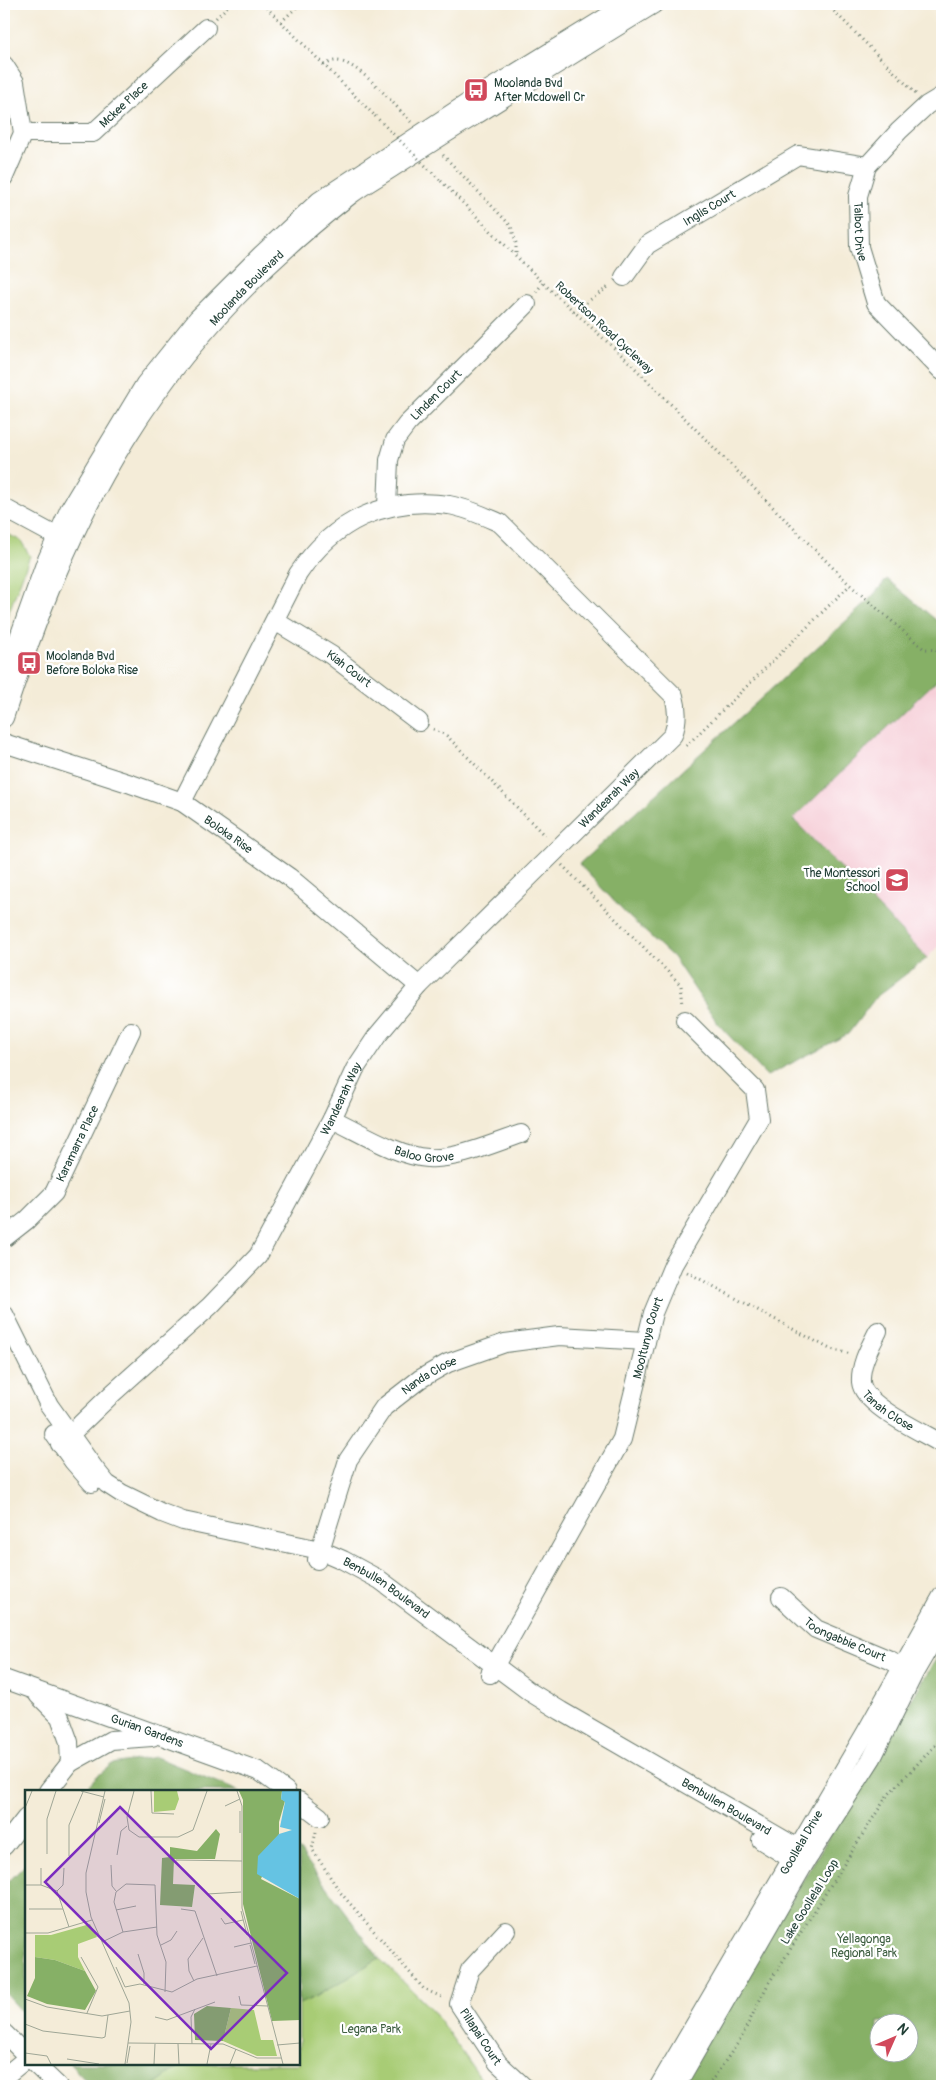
<svg xmlns="http://www.w3.org/2000/svg" width="946" height="2090" font-family="Pangolin,sans-serif">
	<rect width="100%" height="100%" fill="#fff"/>
	<filter id="ink" filterUnits="userSpaceOnUse"><feTurbulence type="fractalNoise" baseFrequency=".02" numOctaves="2"/><feDisplacementMap in="SourceGraphic" scale="10" xChannelSelector="R" yChannelSelector="G"/><feConvolveMatrix kernelMatrix="1 2 1 2 8 2 1 2 1" color-interpolation-filters="sRGB"/></filter>
	<filter id="wash" filterUnits="userSpaceOnUse"><feTurbulence type="fractalNoise" baseFrequency=".0096" numOctaves="4" result="noise"/><feDisplacementMap in="SourceGraphic" scale="20" xChannelSelector="R" yChannelSelector="G"/><feGaussianBlur stdDeviation="1.12" result="paint"/><feColorMatrix in="noise" values="0 0 0 0 0 0 0 0 0 0 0 0 0 0 0 0 0 1.4 0 .05"/><feComposite in="paint" operator="in"/></filter>
	<g filter="url(#wash)">
		<rect width="100%" height="100%" fill="#f4ecd8"/>
		<path fill="#f6cfd8" d="M934 683 942 692V942L927 958 793 819Z"/>
		<path fill="#a8cc75" stroke="#648454" d="M4 532 21 541 30 556 4 625Z
			M379 1958 433 2011 486 2086H153L183 2064H299V2004L317 1996Z"/>
		<path fill="#86b066" stroke="#52764d" fill-rule="evenodd" d="M887 579 942 625V675L793 819 927 958 876 997 848 1034 767 1076 719 1025 673 957 626 914 579 864 868 601Z
			M942 1649V2086H679ZM878 2022H908V2052H878Z
			M156 1757 238 1791H239H84L94 1779 112 1764Z
			M299 1850 379 1958 317 1996 299 2004Z
			M26 1864V2016L4 1992V1886Z
			M70 2064H183L153 2086H91Z"/>
	</g>
	<g filter="url(#ink)">
		<g fill="none" stroke-linecap="round" stroke-linejoin="round">
			<defs>
				<g id="minor">
					<path d="M4 65 15 82 23 133 4 177"/>
					<path id="s1" d="M942 96 927 105 899 131 867 166 858 196 859 247 876 303 942 371"/>
					<path id="s2" d="M23 133H93L206 28"/>
					<path id="s3" d="M624 277 647 245 798 155 867 166"/>
					<path id="s4" d="M387 507 389 460 395 440 407 424 527 304"/>
					<path d="M4 508 67 542"/>
					<path id="s5" d="M275 621 331 655 419 722"/>
					<path d="M8 668 45 564 69 510 145 384 198 318 261 255 319 201 472 100 628 4"/>
					<path id="s6" d="M4 718C35 622 72 525 126 439 184 345 262 264 349 196 363 185 380 176 395 166 420 150 446 133 471 118 532 80 593 41 654 4"/>
					<path id="s7" d="M4 743 131 784 182 802 289 877 419 986"/>
					<path id="s8" d="M332 1119C360 1132 397 1156 428 1158 456 1160 494 1143 521 1134"/>
					<path id="s9" d="M4 1238 27 1220 54 1193 131 1031"/>
					<path id="s10" d="M4 1314 49 1405 94 1468 107 1484 121 1493 162 1513 183 1521 320 1550 343 1560 380 1580 530 1692 561 1711 810 1855"/>
					<path id="s11" d="M878 1331C870 1347 860 1364 861 1382 863 1406 923 1432 942 1444"/>
					<path d="M54 1434 73 1461 92 1483"/>
					<path id="s12" d="M60 1444 113 1393 210 1306 258 1256 332 1119 355 1069 377 1036 419 986 673 735C678 721 678 710 674 696L500 523C484 516 467 508 449 505 386 496 333 521 298 574L182 802"/>
					<path id="s13" d="M317 1560 348 1460 384 1407 420 1379 448 1363 505 1343 559 1336 646 1341"/>
					<path id="s14" d="M781 1597 816 1629 890 1660 912 1672"/>
					<path id="s15" d="M490 1674 622 1439 653 1313 673 1265 759 1119 755 1090 685 1020"/>
					<path id="s16" d="M4 1679 259 1771 286 1791"/>
					<path d="M38 1695 60 1717 69 1742 70 1763"/>
					<path d="M48 1791 70 1763 111 1740 152 1737"/>
					<path d="M299 1801 320 1817"/>
					<path d="M761 1840 803 1866"/>
					<path d="M4 1846 26 1818"/>
					<path id="s17" d="M506 1931 470 1970 459 2004 498 2063 523 2086"/>
					<path d="M4 2033 26 2055"/>
					<path d="M35 2064 58 2086"/>
					<path d="M4 2077 26 2059"/>
					<path id="s18" d="M659 2086 866 1732 942 1596"/>
					<path d="M676 2086 803 1866 872 1758 914 1673 942 1625"/>
				</g>
			</defs>
			<use href="#minor" stroke="#6a7a6d" stroke-width="20"/>
			<path stroke="#6a7a6d" stroke-width="3" stroke-dasharray="1 4" stroke-linecap="butt" d="M263 4 375 116
				M827 4 916 94
				M216 18 230 4
				M281 22 300 4
				M324 65C327 64 332 61 335 61 357 59 396 107 411 122
				M443 155 511 226 516 243V255
				M441 181 543 283 626 359 850 585 924 649 942 650
				M536 292 543 283
				M574 311 610 286
				M936 650 942 659
				M433 729 446 735 547 838
				M686 746 850 585
				M562 865 681 985 683 1005
				M687 1272 830 1349 851 1354
				M316 1832 312 1849 340 1892 424 1989 444 1998
				M708 2086 740 2040 767 1986 887 1796 942 1738"/>
			<use href="#minor" stroke="#fff" stroke-width="18"/>
			<path stroke="#6a7a6d" stroke-width="3" stroke-dasharray="1 4" stroke-linecap="butt" d="M375 116 441 181"/>
		</g>
	</g>
	<defs>
		<symbol id="bus-square" viewBox="-11 -11 22 22"><rect x="-9" y="-9" width="18" height="18" rx="4" fill="#d1495b" stroke="#fff"/><path d="M-5-6H5V4H4V6H2V4H-2V6H-4V4H-5ZM-3.5-4V0h7V-4ZM-3.5 1.2v1.5H-2V1.2ZM2 1.2v1.5H3.5V1.2Z" fill="#fff"/></symbol>
		<symbol id="school-square" viewBox="-11 -11 22 22"><rect x="-9" y="-9" width="18" height="18" rx="4" fill="#d1495b" stroke="#fff"/><path d="M0-5L7-2L0 1L-7-2ZM-4 1L0 2.5L4 1V4Q0 6-4 4Z" fill="#fff"/></symbol>
	</defs>
	<g fill-rule="evenodd">
		<use href="#bus-square" x="462" y="76" width="28" height="28"/>
		<use href="#bus-square" x="15" y="649" width="28" height="28"/>
		<use href="#school-square" x="883" y="866" width="28" height="28"/>
	</g>
	<g text-anchor="middle" dominant-baseline="central" stroke-width="4.5" stroke-linejoin="round" paint-order="stroke">
		<g font-size="12" fill="#1f3d34" stroke="#fff" text-anchor="start">
			<text x="494" y="83">Moolanda Bvd<tspan x="494" dy="14">After Mcdowell Cr</tspan></text>
			<text x="46" y="656">Moolanda Bvd<tspan x="46" dy="14">Before Boloka Rise</tspan></text>
			<text x="880" y="873" text-anchor="end">The Montessori<tspan x="880" dy="14">School</tspan></text>
		</g>
		<g font-size="12" fill="#1f3d34" stroke="#fff">
			<text stroke="none"><textPath href="#s2" startOffset="112">Mckee Place</textPath></text>
			<text stroke="none"><textPath href="#s3" startOffset="112">Inglis Court</textPath></text>
			<text stroke="none"><textPath href="#s1" startOffset="170">Talbot Drive</textPath></text>
			<text stroke="none"><textPath href="#s6" startOffset="499">Moolanda Boulevard</textPath></text>
			<text transform="translate(604 328) rotate(43)">Robertson Road Cycleway</text>
			<text stroke="none"><textPath href="#s4" startOffset="129">Linden Court</textPath></text>
			<text stroke="none"><textPath href="#s5" startOffset="88">Kiah Court</textPath></text>
			<text stroke="none"><textPath href="#s12" startOffset="856">Wandearah Way</textPath></text>
			<text stroke="none"><textPath href="#s7" startOffset="244">Boloka Rise</textPath></text>
			<text stroke="none"><textPath href="#s12" startOffset="451">Wandearah Way</textPath></text>
			<text stroke="none"><textPath href="#s9" startOffset="122">Karamarra Place</textPath></text>
			<text stroke="none"><textPath href="#s8" startOffset="100">Baloo Grove</textPath></text>
			<text stroke="none"><textPath href="#s15" startOffset="374">Mooltunya Court</textPath></text>
			<text stroke="none"><textPath href="#s13" startOffset="224">Nanda Close</textPath></text>
			<text stroke="none"><textPath href="#s11" startOffset="95">Tanah Close</textPath></text>
			<text stroke="none"><textPath href="#s10" startOffset="501">Benbullen Boulevard</textPath></text>
			<text stroke="none"><textPath href="#s14" startOffset="78">Toongabbie Court</textPath></text>
			<text stroke="none"><textPath href="#s16" startOffset="152">Gurian Gardens</textPath></text>
			<text stroke="none"><textPath href="#s10" startOffset="906">Benbullen Boulevard</textPath></text>
			<text stroke="none"><textPath href="#s18" startOffset="282">Goollelal Drive</textPath></text>
			<text transform="translate(810 1902) rotate(-58)">Lake Goollelal Loop</text>
			<text stroke="none"><textPath href="#s17" startOffset="128">Pillapai Court</textPath></text>
		</g>
		<g font-size="12" fill="#416144" stroke="#fff">
			<text x="864" y="1939">Yellagonga<tspan x="864" dy="14">Regional Park</tspan></text>
			<text x="371" y="2029">Legana Park</text>
		</g>
	</g>
	<g transform="translate(25 1790)">
		<rect width="275" height="275" fill="#f4ecd8"/>
		<path d="M129 1H152L154 9 150 20 129 22ZM65 134 72 147 53 154V167L60 181 30 170 10 167V145H26ZM206 218 229 220 236 250H248L252 266H232L198 251Z" fill="#a8cc75"/>
		<path d="M214 1H257L256 9 260 11 254 32V44L236 89 275 109V230L247 231 246 227 218 114V10ZM191 39 195 44 190 69H149L148 94 170 95 167 117 135 115 137 68 145 67V57L172 61ZM10 167 30 170 60 181 71 201 60 220 22 214 2 206 10 188ZM182 216 206 218 198 251 170 250 169 224Z" fill="#86b066"/>
		<path d="M257 1H275V109L232 84 233 66 254 44 267 40 255 37 260 12 256 9Z" fill="#65c3e3"/>
		<path fill="none" stroke="#9fa696" stroke-width="1" d="M56 1 79 7M80 1 61 83V102L66 127 104 213 106 232 100 274M109 1 102 27 104 40 114 47H153L168 40 182 1M126 1 127 23 149 24M212 1 217 16V118L258 274M200 16 215 9M0 18 7 1M74 33 80 9M215 43V21M22 64V29L31 1M92 65 96 41 102 36M44 66V35L58 2M151 70 217 71M86 75 87 96 91 101M16 78V95M0 95H16L32 101 44 137M32 101 38 95 39 78M182 104 216 102M4 119H38M156 119 170 121 192 186M91 120 111 116M216 121 222 145M196 128 200 134 218 130M98 142 89 112 91 102 101 94 130 95 132 145 141 172 140 202M0 143H23L67 130M77 152 98 142 132 137M136 155 146 150 152 141M225 155 230 174M209 157 226 153M113 164 119 183V194M56 167 73 197 62 223M91 177 100 197M169 191 164 181 163 169 178 148M100 197 115 194 147 202 172 189 232 176M214 206 216 215 243 216M0 209 22 217 77 226 105 221M130 227 142 230 190 212M0 234 18 241 77 248 80 247 83 225M103 253 198 254 232 268H256M153 254 154 274M167 254 166 227 170 219M252 255 275 253M0 263 22 266 26 274M42 269 74 274M102 273 105 256M129 274 130 254M182 274 186 254M205 274 211 259"/>
		<path fill="#7b2cbf" fill-opacity="0.15" stroke="#7b2cbf" stroke-width="2.5" d="M95 17 262 183 186 259 20 92Z"/>
		<rect width="275" height="275" fill="none" stroke="#1f3d34" stroke-width="2.5"/>
	</g>
	<rect width="946" height="2090" fill="none" stroke="#fff" stroke-width="20"/>
	<g transform="translate(894 2038) rotate(45)"><circle r="24" fill="#ffffff" stroke="#a5b1ae"/>
	<path d="M0-4L9 19L0 12L-9 19Z" fill="#d1495b"/>
	<text y="-8" font-size="14" font-weight="bold" text-anchor="middle" fill="#1f3d34">N</text>
	</g>
</svg>
